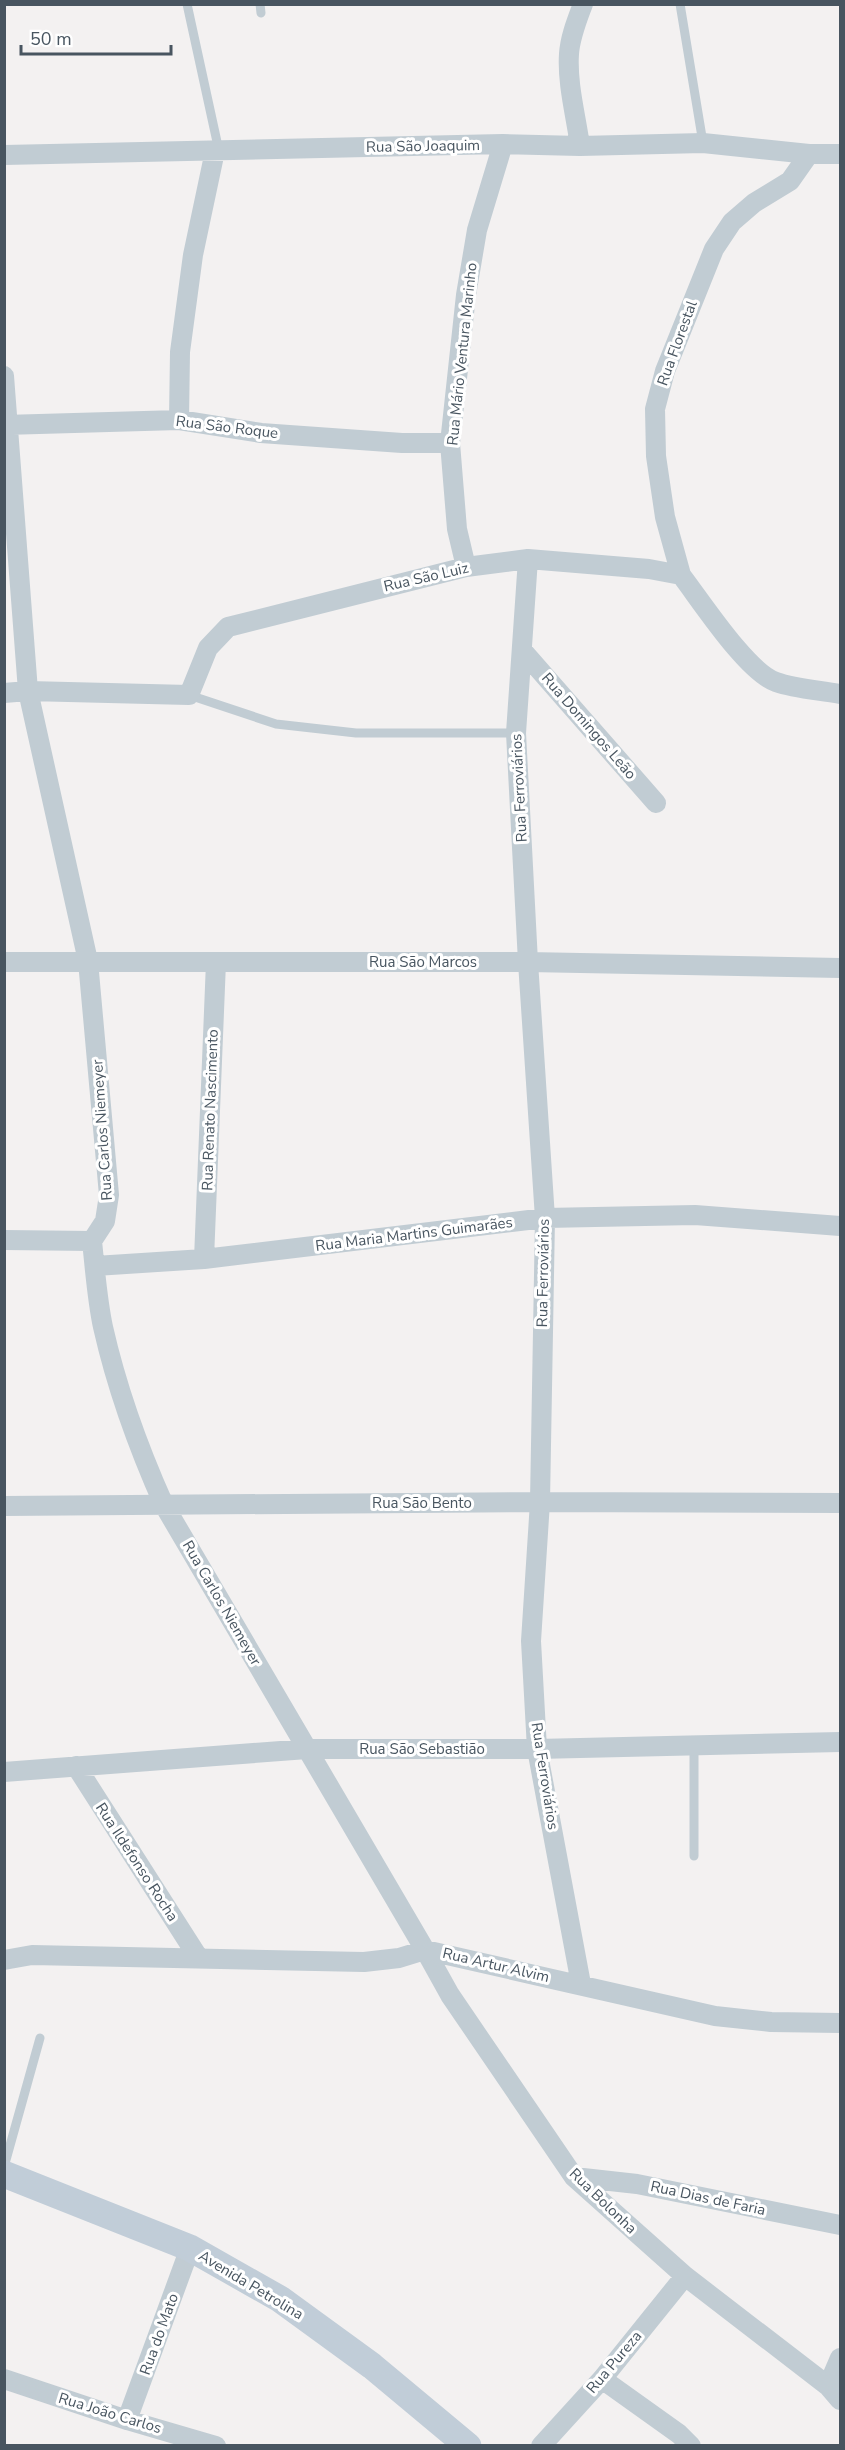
<svg xmlns="http://www.w3.org/2000/svg" width="845" height="2450" font-family="'Nunito Sans',sans-serif">
	<rect width="100%" height="100%" fill="#f3f1f1"/>
	<g fill="none" stroke-linecap="round" stroke-linejoin="round">
		<path stroke="#c1ccd3" stroke-width="9" d="M187 4 219 151
			M260 4 261 13
			M680 4 703 143
			M189 695 276 724 356 733H516
			M694 1856V1745
			M4 2167 40 2038"/>
		<path stroke="#c1ccd3" stroke-width="20" d="M580 146C576 116 567 84 569 54 570 37 577 20 583 4
			M4 155 503 144 580 146 703 143 809 154H840
			M4 376 28 691 88 961 109 1195 105 1221 92 1241C95 1269 97 1299 103 1327 117 1389 138 1447 164 1505L425 1950 450 1995 574 2177 685 2276 828 2386 840 2400
			M179 420 180 352 193 255 215 151
			M4 425 179 420 261 433 402 443H450
			M528 559 516 733 528 962 545 1218 540 1502 531 1641 537 1749 581 1984
			M466 567 457 529 450 443 466 295 477 230 503 144
			M681 575 665 517 656 456 655 409 665 371 714 249 732 222 754 203 790 181 809 154
			M522 650 656 803
			M4 693 28 691 189 695 208 648 228 627 466 567 528 559 649 569 681 575C701 601 747 672 776 682 796 689 819 690 840 694
			M4 962H528L840 968
			M4 1240 92 1241
			M204 1259 216 962
			M95 1266 204 1259 545 1218 695 1215 840 1226
			M4 1506 540 1502 840 1503
			M76 1766 198 1957
			M4 1772 307 1749H537L840 1742
			M4 1960 32 1955 364 1962 399 1958 425 1950 715 2016 771 2022 840 2023
			M574 2177 637 2184 840 2225
			M4 2379 127 2420 216 2446
			M602 2379 679 2434 691 2446
			M828 2386 840 2358
			M127 2420 190 2248
			M541 2446 602 2379 685 2276"/>
		<path stroke="#c1cdd8" stroke-width="27" d="M4 2174 190 2248 280 2299 372 2366 468 2446"/>
	</g>
	<g text-anchor="middle" dominant-baseline="central" stroke-width="6" stroke-linejoin="round" paint-order="stroke">
		<g font-size="15" fill="#485560" stroke="#fff">
			<text transform="translate(423 146) rotate(-1)">Rua São Joaquim</text>
			<text transform="translate(677 343) rotate(-70)">Rua Florestal</text>
			<text transform="translate(462 354) rotate(-84)">Rua Mário Ventura Marinho</text>
			<text transform="translate(227 427) rotate(7)">Rua São Roque</text>
			<text transform="translate(426 577) rotate(-13)">Rua São Luiz</text>
			<text transform="translate(589 726) rotate(49)">Rua Domingos Leão</text>
			<text transform="translate(519 788) rotate(-93)">Rua Ferroviários</text>
			<text x="423" y="962">Rua São Marcos</text>
			<text transform="translate(210 1110) rotate(-88)">Rua Renato Nascimento</text>
			<text transform="translate(102 1130) rotate(-94)">Rua Carlos Niemeyer</text>
			<text transform="translate(414 1234) rotate(-7)">Rua Maria Martins Guimarães</text>
			<text transform="translate(543 1273) rotate(-89)">Rua Ferroviários</text>
			<text x="422" y="1503">Rua São Bento</text>
			<text transform="translate(222 1603) rotate(60)">Rua Carlos Niemeyer</text>
			<text x="422" y="1749">Rua São Sebastião</text>
			<text transform="translate(545 1776) rotate(81)">Rua Ferroviários</text>
			<text transform="translate(137 1862) rotate(57)">Rua Ildefonso Rocha</text>
			<text transform="translate(496 1965) rotate(13)">Rua Artur Alvim</text>
			<text transform="translate(708 2198) rotate(12)">Rua Dias de Faria</text>
			<text transform="translate(603 2201) rotate(44)">Rua Bolonha</text>
			<text transform="translate(251 2285) rotate(31)">Avenida Petrolina</text>
			<text transform="translate(159 2334) rotate(-70)">Rua do Mato</text>
			<text transform="translate(614 2362) rotate(-50)">Rua Pureza</text>
			<text transform="translate(110 2413) rotate(17)">Rua João Carlos</text>
		</g>
	</g>
	<rect width="845" height="2450" fill="none" stroke="#485560" stroke-width="12"/>
	<path d="M21 45v9h150v-9" fill="none" stroke="#485560" stroke-width="3"/>
	<text x="30" y="45" font-size="18" fill="#485560" stroke="#ffffff" stroke-width="4.5" paint-order="stroke">50 m</text>
</svg>
